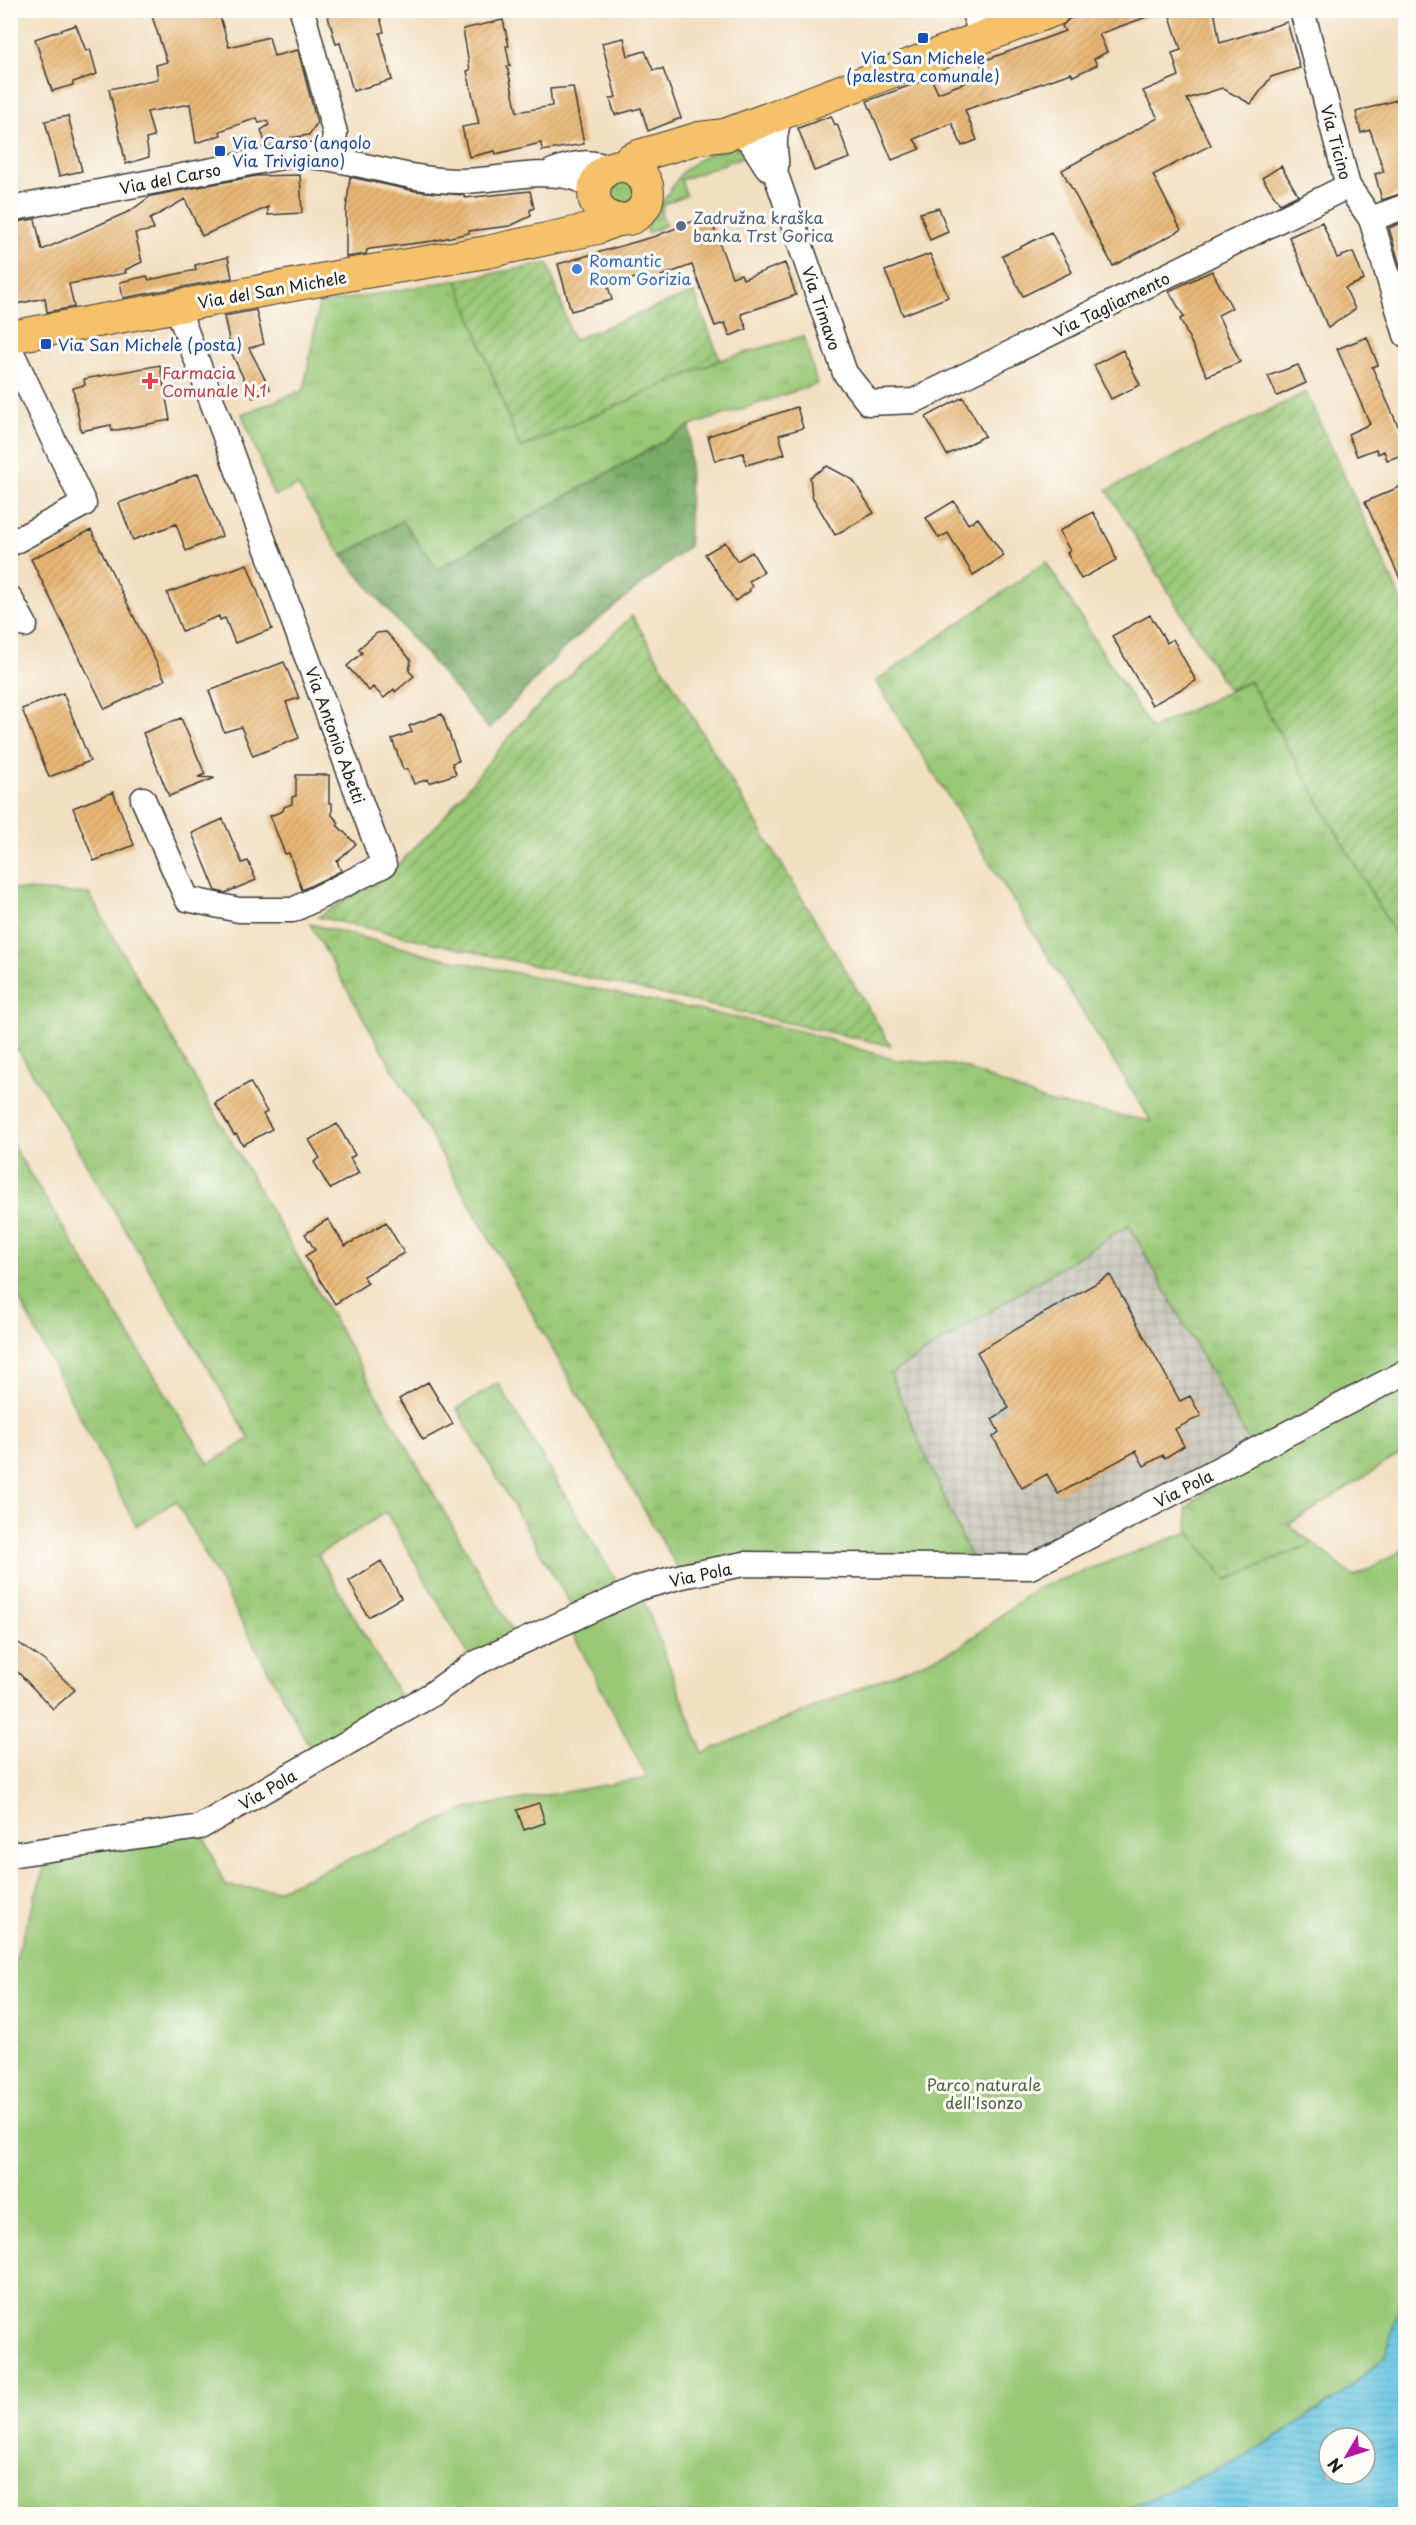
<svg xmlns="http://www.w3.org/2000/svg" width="1416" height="2525" font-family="'Playpen Sans',sans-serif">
	<defs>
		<pattern id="industrial-grid" width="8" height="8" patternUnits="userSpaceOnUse" patternTransform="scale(1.5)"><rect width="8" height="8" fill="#c7c5b8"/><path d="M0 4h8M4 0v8" fill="none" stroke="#aaa99e"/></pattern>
		<pattern id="grass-tufts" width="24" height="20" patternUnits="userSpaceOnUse" patternTransform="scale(1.5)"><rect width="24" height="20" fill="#99c876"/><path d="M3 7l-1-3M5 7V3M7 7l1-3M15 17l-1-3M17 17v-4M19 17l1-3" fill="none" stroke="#83ab66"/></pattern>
		<pattern id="forest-crowns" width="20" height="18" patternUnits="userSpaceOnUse" patternTransform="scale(1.5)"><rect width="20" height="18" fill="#7aac67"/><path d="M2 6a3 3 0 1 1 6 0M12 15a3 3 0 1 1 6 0" fill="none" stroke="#638b54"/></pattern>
		<pattern id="garden-furrows" width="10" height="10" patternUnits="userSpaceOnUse" patternTransform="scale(1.5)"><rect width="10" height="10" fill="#99c876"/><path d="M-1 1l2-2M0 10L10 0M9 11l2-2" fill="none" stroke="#83ab66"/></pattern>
		<pattern id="water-rules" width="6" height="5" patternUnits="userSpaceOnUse" patternTransform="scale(1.5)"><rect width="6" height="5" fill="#64c4e2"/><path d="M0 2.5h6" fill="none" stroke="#56a8c1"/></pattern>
		<pattern id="building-hatch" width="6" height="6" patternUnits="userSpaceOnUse" patternTransform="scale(1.5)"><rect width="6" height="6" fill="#e8b673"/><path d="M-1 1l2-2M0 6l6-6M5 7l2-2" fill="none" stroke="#c69c63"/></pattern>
	</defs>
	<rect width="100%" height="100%" fill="#fdfcf7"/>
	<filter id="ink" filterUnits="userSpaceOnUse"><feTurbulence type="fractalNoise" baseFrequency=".0167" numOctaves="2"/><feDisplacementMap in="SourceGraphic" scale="12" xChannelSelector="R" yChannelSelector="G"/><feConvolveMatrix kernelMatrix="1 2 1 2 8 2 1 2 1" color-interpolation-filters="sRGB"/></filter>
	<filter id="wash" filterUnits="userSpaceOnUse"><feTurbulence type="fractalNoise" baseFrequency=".008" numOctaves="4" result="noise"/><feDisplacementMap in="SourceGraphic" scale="24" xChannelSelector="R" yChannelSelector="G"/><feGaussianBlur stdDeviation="1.35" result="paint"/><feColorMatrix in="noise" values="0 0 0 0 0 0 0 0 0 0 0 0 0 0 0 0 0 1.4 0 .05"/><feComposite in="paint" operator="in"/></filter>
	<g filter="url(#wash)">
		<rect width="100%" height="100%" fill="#f2dfc1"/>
		<path fill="url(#industrial-grid)" d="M1129 1225 1254 1451 1030 1567H975L890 1374Z"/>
		<path fill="url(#grass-tufts)" stroke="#5a7249" stroke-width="1.5" d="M740 147 756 168 751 170 745 156 681 180 686 195 664 204 661 213 666 225 647 233 646 227 683 171 707 154Z
			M608 194a13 13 0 1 1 26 0a13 13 0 1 1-26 0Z
			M457 280 520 448 720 360 804 336 817 384 690 426 437 569 402 521 342 556 298 486 274 496 242 414 304 390 319 304Z
			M1046 562 1151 729 1250 681 1400 943 1405 940V1451L1288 1525 1313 1543 1226 1580 1189 1532 1186 1508 1254 1451 1129 1225 890 1374 975 1567 682 1576 310 924 434 956 800 1031 896 1060 961 1066 1047 1102 1151 1121 876 681Z
			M10 889 89 894 519 1642 474 1664 386 1512 318 1555 407 1708 317 1760 176 1501 136 1526 11 1283V1143L209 1464 250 1439 18 1049 11 1053Z
			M498 1383 619 1586 572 1607 457 1409Z"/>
		<path fill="url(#forest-crowns)" stroke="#4b6442" stroke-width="1.5" d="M690 426 689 546 566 646 489 729 342 556 402 521 438 569Z"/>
		<path fill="#99c876" stroke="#5a7249" stroke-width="1.5" d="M1189 1532 1227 1580 1313 1543 1354 1577 1405 1549V2279L1386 2356 1336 2398 1247 2456 1116 2514H11V1998L15 1961 50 1849 200 1827 225 1886 277 1890 470 1808 647 1778 566 1620 639 1588 703 1753 960 1647 1035 1589Z"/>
		<path fill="url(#garden-furrows)" stroke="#5a7249" stroke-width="1.5" d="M548 263 573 340 694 292 720 360 520 448 457 280Z
			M1306 392 1405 608 1406 940 1400 943 1250 681 1228 690 1107 490Z
			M632 616 891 1046 318 917 391 872 438 824 519 725Z"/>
		<path fill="url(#water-rules)" stroke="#40707f" stroke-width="1.5" fill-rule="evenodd" d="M1405 2279V2514H1116L1247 2456 1336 2398 1386 2356ZM1329 2438H1365V2474H1329Z"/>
		<g id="blocks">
			<path fill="url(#building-hatch)" d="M150 10H218L229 47 269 37 274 56 298 50 317 123 309 135 290 138V141L265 142 261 130 269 125 267 121 259 123 257 118 220 131 221 135 196 143 190 104 147 112 154 137 146 139 149 157 126 164 109 89 158 79 156 65 167 62Z
				M326 10H378L384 32 380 33 392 80 353 91 340 43 336 44Z
				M1091 10H1157L1158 13 1099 34 1107 52 1094 59 1097 65 1073 76 1071 73 965 110 977 140 962 146 952 123 914 139 920 149 892 160 867 101 931 78 938 93 985 75 980 62 1065 31 1062 26 1069 19Z
				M1168 10H1214L1220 43 1287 22 1300 68 1271 77 1251 104 1222 88 1187 99 1211 145 1153 175 1181 230 1113 266 1062 170 1158 118 1143 91 1179 76 1172 53 1181 50Z
				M503 20 509 46H506L510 66H507L517 112 552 106 550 89 573 87 584 144 542 151 541 143 496 154 495 151 469 157 462 127 479 124 467 71 470 70 463 29Z
				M76 25 86 51 90 49 97 74 73 82V85L52 91 35 39Z
				M624 38 628 56 645 51 653 70 663 69 681 118 648 131 641 108 615 115 610 99 616 97 602 43Z
				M1406 97V192L1382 200 1375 174 1384 172 1370 130 1361 133 1356 112Z
				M68 116 82 171 59 176 45 121Z
				M831 116 835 125 837 124 850 158 814 171 798 128Z
				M1281 166 1298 195 1280 204 1262 178Z
				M300 175 302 213 268 215V207L202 236 185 199 150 219 154 230 135 233 142 262 125 270 126 273 69 284 74 307 47 312 45 298 16 304 10 277V223L35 219 42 250 130 211 151 196 256 176Z
				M350 177 415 191 464 195 465 198 530 191 534 208 530 210 531 216 510 226 469 231V233L433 241 370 249 367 250 366 254 346 257V210Z
				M939 208 948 232 930 240 920 213Z
				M709 215 732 277 741 274 743 279 785 263 796 295 741 314 747 329 730 336 725 323 715 326 692 265 661 276 662 279 644 282 642 276 608 286 612 300 571 311 558 264 656 236Z
				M1406 221V276H1403L1389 228Z
				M1322 222 1337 258 1353 252 1364 280 1345 288 1355 309 1328 328 1289 237Z
				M1051 232 1072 272 1023 296 1002 256Z
				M930 254 948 297 903 315 885 271Z
				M228 257 232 278 123 298 120 282 147 276 149 280 196 270 195 265Z
				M1212 271 1232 308 1218 315 1240 362 1207 376 1180 319 1184 317 1169 291Z
				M256 310 264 344 249 348 270 389 253 398 232 354 224 316Z
				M1367 337 1378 365 1372 367 1406 444V454L1387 460 1384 451 1378 454 1376 449 1357 456 1348 434 1370 424 1337 349Z
				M1123 350 1140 385 1111 399 1094 365Z
				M160 365 170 420 112 431 111 425 81 431 73 388 85 385 84 379Z
				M1298 365 1306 383 1277 396 1268 376Z
				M963 397 985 436 947 455 926 417Z
				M797 407 803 428 779 435 785 454 746 465 743 453 715 461 708 436Z
				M827 466 853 480 874 513 835 535 812 496 810 477Z
				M198 473 222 536 186 551 176 524 133 540 119 503Z
				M1406 484V592L1365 502Z
				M954 501 968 524 978 518 1004 556 973 575 948 533 939 538 926 518Z
				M1093 512 1112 547 1116 560 1081 579 1067 553 1070 551 1059 531Z
				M91 530 165 680 105 709 31 559Z
				M725 542 737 561 752 552 764 572 749 581 752 587 749 589 750 591 735 601 705 554Z
				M247 564 272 629 235 643 225 618 220 620 219 616 182 631 167 593Z
				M1150 615 1167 643 1173 639 1196 681 1152 705 1112 636Z
				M386 632 411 660 409 671 414 676 395 692 394 689 384 698 373 687 369 691 347 666 362 653 358 649 377 633Z
				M284 662 299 698 286 702 299 738 253 756 241 727 224 732 209 691Z
				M63 693 90 761 49 777 22 709Z
				M442 714 459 761 452 763 456 774 429 783 428 779 414 784 408 769H403L392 739 412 732 409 726Z
				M181 718 205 774 198 777 215 778 169 796 143 733Z
				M296 775H329V803H332V815L339 823 337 825 356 844 337 861 341 871 302 890 289 853 285 854 270 816 283 811 284 807 292 804V797L296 796Z
				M113 792 134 845 94 861 73 808Z
				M223 819 242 863 248 861 256 880 225 893 216 891 192 833Z
				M250 1082 267 1112 263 1114 272 1129 243 1145 236 1134 234 1135 215 1103Z
				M337 1124 355 1155 350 1158 359 1173 330 1189 314 1162 320 1158 309 1140Z
				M328 1219 345 1246 386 1222 404 1253 363 1276 368 1283 335 1304 305 1256 315 1250 305 1234Z
				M1110 1275 1180 1401 1190 1396 1201 1416 1175 1429 1184 1446 1165 1458 1163 1455 1144 1466 1136 1451 1058 1494 1047 1474 1022 1488 993 1437 999 1432 992 1419 1009 1408 977 1352Z
				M428 1382 453 1424 423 1440 399 1399Z
				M381 1561 401 1598 368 1617 349 1581Z
				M10 1637 46 1662 75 1690 53 1709 10 1664Z
				M539 1803 545 1823 524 1830 517 1810Z"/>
		</g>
	</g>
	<g filter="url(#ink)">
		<use href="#blocks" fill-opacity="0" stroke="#3c3935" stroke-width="1.5"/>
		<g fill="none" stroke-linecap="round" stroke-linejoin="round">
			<defs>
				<path id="minor" d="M302 10 335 133 332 158
					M973 10 982 37
					M1302 10 1348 186 1371 219 1406 335
					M736 130 751 142 767 167 775 172 845 373 869 403 914 401 1348 186
					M553 171C571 164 591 159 608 169
					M775 172C778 163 775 157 775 147 774 134 777 124 782 112
					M10 209 292 155C349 156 402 181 460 181 497 181 538 168 575 178 582 180 588 185 594 190
					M1371 219 1406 206
					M10 349 84 504 10 544
					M10 598 25 625
					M143 799 187 899 239 910H293L384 865 177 307
					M10 1855 200 1827 429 1696 474 1664 639 1588 682 1576 744 1564 1030 1567 1406 1372"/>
				<path id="major" d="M626 166 629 160 638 156 699 138 725 135 1054 10
					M594 193a27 27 0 1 1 54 0a27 27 0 1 1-54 0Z
					M10 337 347 275 487 252 597 228 616 220"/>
			</defs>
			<use href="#minor" stroke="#3c3935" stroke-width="27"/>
			<use href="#major" stroke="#3c3935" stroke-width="34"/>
			<use href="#minor" stroke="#fff" stroke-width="24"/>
			<use href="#major" stroke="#f5c16b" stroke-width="32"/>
		</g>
	</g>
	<g fill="#1a4fb4" stroke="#fdfcf7" stroke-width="2">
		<rect x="917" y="32" width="12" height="12" rx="3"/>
		<rect x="214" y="145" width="12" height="12" rx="3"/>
		<rect x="40" y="338" width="12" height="12" rx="3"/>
	</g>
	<circle fill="#5c6f8a" stroke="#fdfcf7" stroke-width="2" cx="681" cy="226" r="6"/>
	<circle fill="#3f7fe0" stroke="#fdfcf7" stroke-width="2" cx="577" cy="269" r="6"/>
	<path fill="#e0444e" stroke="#fdfcf7" stroke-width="2" d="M147 372h6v6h6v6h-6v6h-6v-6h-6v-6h6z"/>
	<g text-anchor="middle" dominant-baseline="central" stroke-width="6" stroke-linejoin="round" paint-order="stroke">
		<g font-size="16" fill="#164399" stroke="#fdfcf7" text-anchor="start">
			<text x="923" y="57" text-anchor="middle">Via San Michele<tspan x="923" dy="18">(palestra comunale)</tspan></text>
			<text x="232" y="142">Via Carso (angolo<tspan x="232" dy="18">Via Trivigiano)</tspan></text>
			<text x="58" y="344">Via San Michele (posta)</text>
		</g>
		<g font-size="16" fill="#1c1c1c" stroke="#fdfcf7">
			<text transform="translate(1337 142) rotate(75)">Via Ticino</text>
			<text transform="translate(170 178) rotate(-11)">Via del Carso</text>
			<text transform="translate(272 289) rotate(-10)">Via del San Michele</text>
			<text transform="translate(1111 304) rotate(-26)">Via Tagliamento</text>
			<text transform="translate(822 308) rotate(71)">Via Timavo</text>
			<text transform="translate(336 735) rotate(70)">Via Antonio Abetti</text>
			<text transform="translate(1183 1488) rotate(-27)">Via Pola</text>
			<text transform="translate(700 1574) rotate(-12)">Via Pola</text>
			<text transform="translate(267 1789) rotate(-30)">Via Pola</text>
		</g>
		<g font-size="16" fill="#4e5e75" stroke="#fdfcf7" text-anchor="start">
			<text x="693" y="217">Zadružna kraška<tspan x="693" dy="18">banka Trst Gorica</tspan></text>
		</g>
		<g font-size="16" fill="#366cbe" stroke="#fdfcf7" text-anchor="start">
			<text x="589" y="260">Romantic<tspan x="589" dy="18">Room Gorizia</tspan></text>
		</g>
		<g font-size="16" fill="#be3a42" stroke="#fdfcf7" text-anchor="start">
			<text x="162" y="372">Farmacia<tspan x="162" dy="18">Comunale N.1</tspan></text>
		</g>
		<g font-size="16" fill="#4e6140" stroke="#fdfcf7">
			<text x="984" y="2084">Parco naturale<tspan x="984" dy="18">dell'Isonzo</tspan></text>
		</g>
	</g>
	<rect width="1416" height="2525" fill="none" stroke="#fdfcf7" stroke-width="36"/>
	<g transform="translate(1347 2456) rotate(231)"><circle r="28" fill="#fdfcf7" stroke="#a3a29f" stroke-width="1.5"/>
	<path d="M0-4.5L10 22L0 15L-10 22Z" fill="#b5179e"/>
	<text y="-9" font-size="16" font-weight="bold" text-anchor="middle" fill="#1c1c1c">N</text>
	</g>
</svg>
